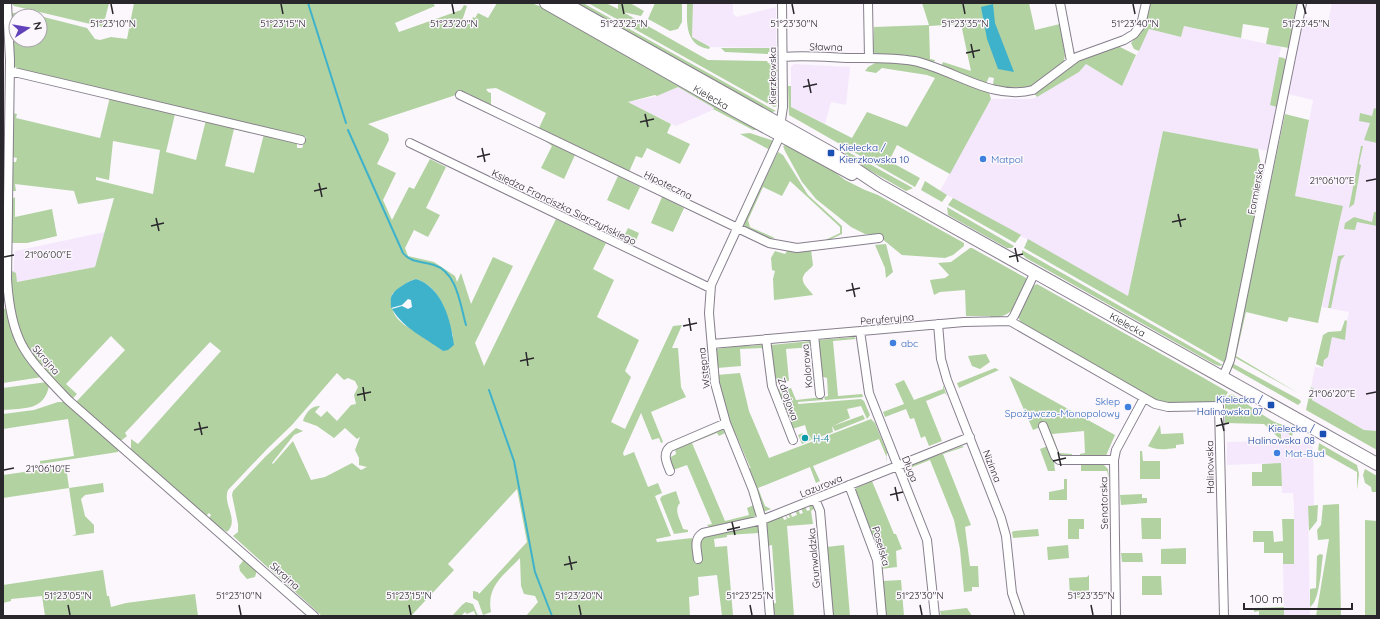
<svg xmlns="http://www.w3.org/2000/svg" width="1380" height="619" font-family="Quicksand,sans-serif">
	<rect width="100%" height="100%" fill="#fbf7fd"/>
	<path fill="#f5e8fd" d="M693 3H733V14L737 17 776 7V48L710 47 692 37Z
		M1332 3H1377V437L1312 400 1314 389 1311 387 1315 367 1323 368 1324 360 1328 357 1331 337 1344 334 1349 312 1322 307 1340 219 1338 215 1340 205 1295 196 1313 100 1288 94 1304 17 1328 22Z
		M1184 26 1281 47 1270 104 1277 106 1268 151 1163 131 1128 296 940 191 991 99H1031L1037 97 1079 72 1086 64 1122 86 1149 29 1181 37Z
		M794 64 850 67 846 105 831 102 825 124 791 107V67Z
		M678 87 715 109 676 126 628 102 657 96Z
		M105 232 95 267 16 282 13 273 15 251Z
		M1280 430 1313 447 1314 505 1308 506 1310 616 1284 615 1283 564 1294 563V504L1293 493H1282L1281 463 1227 465V442L1280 441Z"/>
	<path fill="#b2d2a1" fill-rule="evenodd" d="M11 3H109L103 27 14 6Z
		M134 3H433L435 6 395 23 399 32 461 10 464 5 467 6 462 21 470 23 473 17 475 18 478 13 488 18 497 3H531L545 8 758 127 756 130H753L713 109 714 108 678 87 657 96 655 95 628 102 671 124 667 133 690 144 680 164 647 148 642 158 636 156 629 172 539 128 546 113 496 88 486 89 488 92 491 93V105L465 92 368 124 388 134 389 140 377 164 396 173 383 200 392 220 409 187 414 189 430 159 446 167 426 208 440 215 428 237 414 230 405 248 408 256 434 262 455 276 457 282 461 273 471 304 493 257 513 266 475 343 484 366 556 219 606 243 593 269 614 280 597 317 639 340 625 371 631 377 611 422 625 429 673 326 682 325 672 348H678L681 387 686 397 651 412 663 442 661 443 659 438 652 440 641 413 623 453 624 456 634 452 648 487 658 483 662 493 655 496 671 536 656 539 657 542 692 538 696 559 699 542 704 536 758 525 759 533 727 535V537L714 539 715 547 727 546 733 615 738 616H722L717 575 698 577 699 595 689 597 690 616H526L538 602 535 596 524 594 521 586 520 558C504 575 486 586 491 612L483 615 478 601 473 598V591L478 592 479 594 527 542 517 489 448 564 454 570 411 616H322L233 536 238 532V524L232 495 233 491 265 457 296 428 303 431 294 435 272 463 273 464 293 441 311 480 325 477 352 463 361 470 367 467 359 465V458L355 450 360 437 357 439 345 428 334 438 317 426 303 421C305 414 311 405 320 406L315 412 321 417 327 411 337 421 351 405 356 404 354 395 358 387 355 381 348 378 344 380 337 373 292 425 268 448 228 490C222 504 240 520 227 532L211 522 209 518 211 515 209 513 206 516 131 451V439L138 444 221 351 210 342 125 433 127 436 122 440H117L76 402 125 350 111 336 66 384 77 394 72 399C56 383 37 368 25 349 13 329 12 293 10 270L16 273 17 282 95 267 114 198 78 204 74 191 15 184 16 191H13L12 162H16L17 158 13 157V113L17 114 16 118 100 138 110 97 175 114 166 152 196 160 206 120 250 130V133L234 129 225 166 254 173 264 134 297 143V148H302L306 137 19 70 14 66 11 15 13 13 24 12 87 28 95 39 100 40 111 37 127 39ZM16 16H40V40H16ZM113 141 160 150 153 194 96 180V177L109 180ZM416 279C441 287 447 314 453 336L443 351C438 348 435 344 431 341 412 328 387 323 392 294L408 282Z
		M574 3H583L776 111 768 113Z
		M588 3H606L618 9V3H630L644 11 641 16 623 12 708 60 767 61 768 63 774 64 777 67V106L774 107Z
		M655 3H682V22L678 29 670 31 648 19Z
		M687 3H693L692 37 710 47 709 49C684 45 687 22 687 3Z
		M922 3H1029L1035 30 1060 24 1065 55 1064 61 1032 87 1002 88 993 84 994 78 989 77 986 84 941 67 943 62 971 71 961 24 929 26 930 59 935 60 934 62 875 54 873 51 874 27 929 25Z
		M1149 3H1297L1289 48 1266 44 1269 28 1243 24 1241 38 1184 26 1181 37 1149 29 1139 51 1134 49 1131 43 1142 30Z
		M1118 46 1136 55 1122 86 1086 64 1079 72 1037 97 1034 93 1081 59Z
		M721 48H776L774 51 768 52V54L725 52Z
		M1279 57 1284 58 1287 61 1270 152 1268 151 1277 107 1270 105Z
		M877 62C910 56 959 80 989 92L991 99 950 174 897 145 889 161 920 178 915 187 789 115 788 86H791V107L852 138 867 112 907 127 935 78 927 75 882 68 876 73 865 71 868 67Z
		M1374 108 1377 109V143L1364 140 1370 123 1359 121 1360 113 1372 116Z
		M1285 114 1309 120 1295 196 1343 206 1340 219 1318 323 1289 317 1287 322 1246 312 1236 356 1298 393 1234 357Z
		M1163 131 1258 149 1264 183 1225 363 1024 248 1028 239 1128 296Z
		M750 133 774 141 770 150 740 134Z
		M544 140 575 155 564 179 541 168 552 146Z
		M788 144 824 164 845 180 865 190 878 195 964 243V246L953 255 945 258 902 255 876 234H865L851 227 816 199 802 182 785 151 783 146Z
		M1361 146H1363L1359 164 1361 165 1354 204 1349 208Z
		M778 152 783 155 808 195 842 226V234L829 240 821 242 840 233V227L790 181 782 196 763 187 748 220 750 227 775 238 771 239 744 227V222Z
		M848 152 913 188 906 191 867 169 844 153Z
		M618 176 640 187 629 210 607 200Z
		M925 181 947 195 942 202 921 190Z
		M15 197V217L52 209 57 236 27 243H12V199Z
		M662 197 684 208 673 232 651 223Z
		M953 198 1021 235 1015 243 948 205Z
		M947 207 1014 246 1012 248H1007L948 215Z
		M1377 207V226L1357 222 1355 230 1344 229 1345 223 1354 217 1372 222 1374 212H1376Z
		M628 228 639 233 633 248 621 242Z
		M886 244 893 272 886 278 885 268 875 245Z
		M970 248H972L1026 278 1028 282C1016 303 1016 317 990 318V316H966L965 290 940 292 934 295 930 280 945 278 949 275 938 263 951 262Z
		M811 250 813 265C811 269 806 271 804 275 799 282 809 289 813 295L774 300 773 279 775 271 772 270 771 258 775 251 785 254 787 251Z
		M1022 250 1223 365 1219 366 1214 364 1026 258 1022 254Z
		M1345 255 1341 260 1331 308H1328L1338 256Z
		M1037 284 1202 377 1228 392 1224 399 1212 402 1161 403 1022 324C1020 321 1018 318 1019 315 1020 306 1029 287 1037 284Z
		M3 308 7 310C14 344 20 351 42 377L3 383Z
		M1345 320 1347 321 1345 340 1332 337 1328 357 1324 360 1323 367 1316 364 1323 335 1328 332 1341 331Z
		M854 337 856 339 833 341 838 396 862 394 863 397 825 400 824 397 828 396 827 378 820 376 818 340Z
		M811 341 812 347 786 349 789 381 774 383 771 345Z
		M745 345 746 346 762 345 764 351 762 348 740 349 741 366 717 368V349Z
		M986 354 990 362 980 369 972 366 968 356Z
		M1232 363 1300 400 1301 402 1298 405 1231 367Z
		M995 368 999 370 959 388 957 383Z
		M740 373 749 411 769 458 871 419 875 423 887 452 886 463 887 458 879 439 813 466 820 481 816 483 810 467 758 488 765 506 771 509 763 512 747 470 751 467H750L736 435H733L723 406 717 375Z
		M1009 376 1115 435 1105 458 1080 457V454L1085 453 1084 431 1052 434 1059 453 1072 454V458L1060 457 1046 425 1033 430Z
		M904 380 914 400 943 389V385L947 396 945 393 926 401 942 441 929 446 925 436 921 438 914 418 910 419 906 409 885 417 883 412 904 404 895 384Z
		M47 382 49 386C44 411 24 408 3 410V388Z
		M1311 387 1314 389 1312 400 1364 430 1377 431V450L1306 410Z
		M791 388 796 400 823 397V400L798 402V404L861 399 864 401 870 415 867 419 861 406 847 409 850 418 833 426 863 415 865 419 835 431 832 426 833 432 812 440 809 435 811 440 802 444 798 435 803 433 804 436 802 437 804 441 809 439 805 425 792 429 783 404 781 402 776 389Z
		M1232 394C1246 403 1259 413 1273 421 1280 425 1288 425 1294 430L1292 436 1281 430V440L1264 424 1225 423V401L1228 396Z
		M58 402H66L118 448V452L40 464V461L74 456 68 419 3 429V414L34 410Z
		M1160 425 1161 434 1183 433 1184 444 1176 445V448C1166 449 1157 451 1148 446Z
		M721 429H723L725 433 719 436 717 433 692 443 725 521 749 515 747 508 754 505 756 515 754 518 710 528 707 525 712 524 687 465 673 470 669 458 676 454 675 449Z
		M1319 443 1357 465 1359 474 1357 490V472L1318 450Z
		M962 446 964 447 943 454 971 525 965 527 970 566H978L979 587H972V591L964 592 960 549 954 520 930 460 910 468 909 464 937 453 938 455Z
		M1048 446 1054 462 1055 471H1048L1040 449Z
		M1140 451H1142L1143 461H1160V479H1140Z
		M1083 463 1103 464 1108 469 1109 479 1107 471H1081V464Z
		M1281 463 1282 486H1252V472H1262V464Z
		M66 466 69 488 103 483 104 492 85 495 81 499 85 516 94 525V533L72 536 76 534 69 488 3 498V475Z
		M1365 469 1377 476V492H1372L1371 487 1365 483 1363 475Z
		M1064 479H1067V500H1049V492L1064 489Z
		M872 481 894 534H896L902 549 896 551 897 567 881 569C879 542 855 511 856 488Z
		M676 491 680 503C673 510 681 521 683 529L688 530V532L674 534 660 499 662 496Z
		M1142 494V498H1147V503L1121 505 1120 495Z
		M810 504 815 508 811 511 813 524 787 526 794 616H776L773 612 772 604 776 603 772 545 768 546 766 522 782 515 784 520 787 519 785 514 788 518H790L788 513 790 512 792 517 797 515 795 510 798 509 800 514 803 513 801 508 805 506 807 511 810 510 809 505Z
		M1339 504 1341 616H1316L1329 539 1318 540 1317 530 1321 525 1323 505Z
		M1318 505 1317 521 1309 531 1308 506Z
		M1141 518H1161V539H1142Z
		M1068 519H1084V529H1079V539H1068Z
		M1282 519H1294V564H1283V553H1264V542H1253V531H1273L1274 542 1283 541Z
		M1365 520 1377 521V616H1365Z
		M1038 529 1039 536 1013 538 1012 532 1014 531Z
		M223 538 257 570 255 577 247 579 240 571 239 566 243 561 220 539Z
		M844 545 850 616H832L826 547Z
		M1068 545 1069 558 1048 560 1047 547Z
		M1186 548V564H1161V549Z
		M1121 553H1142L1143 562H1122Z
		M1320 554 1323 555C1321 567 1320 601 1310 607V589L1316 588 1317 556Z
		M103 570 107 596H109L111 607 126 603 195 594 198 616H45L42 596 11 599V601L3 603V585Z
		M1089 575V599L1087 597 1070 598 1069 578 1087 577Z
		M1142 576H1161L1162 595H1142Z
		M901 580 904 616H885L883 581Z
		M466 602 473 604 478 616H476L474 611 467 614 465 612 461 616H452L462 605Z
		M1284 607V615L1286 616H1259V611L1254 612V608Z
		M967 608 972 616H941L940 611Z"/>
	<path fill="#3fb2cb" d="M993 4 995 23 1014 72 998 69 987 39 981 7Z
		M416 279C442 287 451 320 454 345L448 350 443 351C424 337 404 329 392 309L402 306 408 309 412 307 411 300 408 299 402 305 391 308C391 304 390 298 392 295 396 288 409 281 416 279Z"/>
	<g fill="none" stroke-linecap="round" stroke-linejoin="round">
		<path stroke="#3fb2cb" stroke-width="2" d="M308 3 346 123
			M348 130 403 253C411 263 422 261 434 265 457 272 460 304 466 325
			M489 390 514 461 535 572 552 616"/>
		<defs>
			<path id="street" d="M7 3 10 60 7 279C11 343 25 355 68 400L314 616
				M868 3 869 58
				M1060 3 1071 61
				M783 57C804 55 825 57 847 58 869 58 892 57 914 61 953 69 991 101 1033 90L1077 57 1124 40 1134 34 1141 25 1146 3
				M10 71 301 140
				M460 95 769 243 797 248 879 238
				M410 143 710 288
				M1010 321 1155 404 1168 407 1219 406 1224 616
				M938 324 941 359 947 380 1001 518 1006 536 1012 593 1020 616
				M860 331 869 393 927 540 935 616
				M814 335 820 394
				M766 339 772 386 793 440
				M712 344 964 322 1010 321 1014 316 1035 272
				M1223 377 1230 360 1302 3
				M1043 426 1055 456 1059 460H1114
				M670 471C667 463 662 454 670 447L726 423
				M849 485 877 560 882 616
				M815 499 820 511 829 616
				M698 559C697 549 693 539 703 533L762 520 970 437
				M770 616 762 520 753 490 726 423 715 383 709 313 711 285 778 140 783 107 782 3
				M1116 616 1114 460 1116 450 1144 398"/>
			<g id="secondary">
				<path id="s1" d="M546 3 736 111 852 174"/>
				<path id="s2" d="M564 3 831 153 879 185 1377 464"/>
			</g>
		</defs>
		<use href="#street" stroke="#877f8c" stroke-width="10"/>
		<use href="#secondary" stroke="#877f8c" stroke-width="14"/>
		<use href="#street" stroke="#fff" stroke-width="8"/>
		<use href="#secondary" stroke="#fff" stroke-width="12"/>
	</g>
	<path fill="none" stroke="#2a272c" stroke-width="1.5" d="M111 4 113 14M281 4 283 14M452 4 454 14M622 4 624 14M792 4 794 14M963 4 965 14M1133 4 1135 14M1303 4 1306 14M971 44 974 58M966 53 980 50M808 79 811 93M803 87 817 84M645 114 648 127M640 122 654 119M482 148 485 162M477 157 490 154M1366 181 1376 179M319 183 322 197M314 191 327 188M1178 214 1181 227M156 218 159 231M1172 222 1186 219M151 226 164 223M1015 248 1018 262M4 257 14 255M1009 257 1023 254M852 283 855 297M846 291 860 288M689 318 691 331M683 326 697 323M526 352 528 366M520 361 534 358M363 387 365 401M1366 394 1376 392M357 395 371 392M1221 418 1224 431M199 422 202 435M1216 426 1229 423M194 430 208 427M1058 452 1061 466M1053 461 1066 458M4 470 14 468M895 487 898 501M890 495 903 492M732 522 735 535M727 530 740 527M569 556 572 570M564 565 577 562M68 605 70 615M239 605 241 615M409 605 411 615M579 605 581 615M750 605 752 615M920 605 922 615M1091 605 1093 615"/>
	<g fill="#1a4fb4" stroke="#fbf7fd" stroke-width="1.5">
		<rect x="827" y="149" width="8" height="8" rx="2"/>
		<rect x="1267" y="401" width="8" height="8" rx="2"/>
		<rect x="1319" y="430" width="8" height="8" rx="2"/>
	</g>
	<g fill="#3f7fe0" stroke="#fbf7fd" stroke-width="1.5">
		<circle cx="983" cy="159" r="4"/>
		<circle cx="893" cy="343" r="4"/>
		<circle cx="1128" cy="407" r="4"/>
		<circle cx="1277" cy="453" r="4"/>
	</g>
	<circle fill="#0f9aa8" stroke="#fbf7fd" stroke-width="1.5" cx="805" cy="438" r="4"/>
	<g text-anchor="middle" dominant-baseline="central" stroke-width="3" stroke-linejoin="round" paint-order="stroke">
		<g font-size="10" fill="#2a272c" stroke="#fbf7fd">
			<text transform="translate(826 47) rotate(1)">Sławna</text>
			<text transform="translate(772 76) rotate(-90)">Kierzkowska</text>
			<text stroke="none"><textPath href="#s1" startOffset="190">Kielecka</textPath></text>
			<text transform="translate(668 185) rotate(26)">Hipoteczna</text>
			<text transform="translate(1256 189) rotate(-79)">Formierska</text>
			<text transform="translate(564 207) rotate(26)">Księdza Franciszka Siarczyńskiego</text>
			<text transform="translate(887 319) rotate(-5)">Peryferyjna</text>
			<text stroke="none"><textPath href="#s2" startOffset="649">Kielecka</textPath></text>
			<text transform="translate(46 360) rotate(49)">Skrajna</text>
			<text transform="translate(807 366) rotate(-95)">Kolorowa</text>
			<text transform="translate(704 368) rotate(-97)">Wstępna</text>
			<text transform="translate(788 399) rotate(71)">Zdrojowa</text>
			<text transform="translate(992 466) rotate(69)">Nizinna</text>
			<text transform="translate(1210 467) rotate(-91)">Halinowska</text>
			<text transform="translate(910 469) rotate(68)">Długa</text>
			<text transform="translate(821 486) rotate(-22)">Lazurowa</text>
			<text transform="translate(1104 503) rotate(-91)">Senatorska</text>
			<text transform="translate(881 546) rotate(74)">Poselska</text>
			<text transform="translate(814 558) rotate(-95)">Grunwaldzka</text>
			<text transform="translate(285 576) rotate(42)">Skrajna</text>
		</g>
		<g font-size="10" fill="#164399" stroke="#fbf7fd" text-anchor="end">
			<text x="839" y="147" text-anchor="start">Kielecka /<tspan x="839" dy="12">Kierzkowska 10</tspan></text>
			<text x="1263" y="399">Kielecka /<tspan x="1263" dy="12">Halinowska 07</tspan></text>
			<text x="1315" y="428">Kielecka /<tspan x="1315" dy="12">Halinowska 08</tspan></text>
		</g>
		<g font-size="10" fill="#366cbe" stroke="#fbf7fd" text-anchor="start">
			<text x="991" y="159">Matpol</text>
			<text x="901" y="343">abc</text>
			<text x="1120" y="401" text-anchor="end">Sklep<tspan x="1120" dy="12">Spożywczo-Monopolowy</tspan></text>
			<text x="1285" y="453">Mat-Bud</text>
		</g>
		<g font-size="10" fill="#0d838f" stroke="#fbf7fd" text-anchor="start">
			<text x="813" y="438">H-4</text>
		</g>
	</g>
	<g font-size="10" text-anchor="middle" fill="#2a272c" stroke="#fbf7fd" stroke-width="3" stroke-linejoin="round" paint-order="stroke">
		<text x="113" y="27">51°23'10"N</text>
		<text x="283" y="27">51°23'15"N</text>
		<text x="454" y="27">51°23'20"N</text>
		<text x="624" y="27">51°23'25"N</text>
		<text x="794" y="27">51°23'30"N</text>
		<text x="965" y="27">51°23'35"N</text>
		<text x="1135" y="27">51°23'40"N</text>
		<text x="1306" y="27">51°23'45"N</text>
		<text x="1332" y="184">21°06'10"E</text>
		<text x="48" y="258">21°06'00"E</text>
		<text x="1332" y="397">21°06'20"E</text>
		<text x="48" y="472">21°06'10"E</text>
		<text x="68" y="599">51°23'05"N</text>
		<text x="239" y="599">51°23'10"N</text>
		<text x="409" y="599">51°23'15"N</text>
		<text x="579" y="599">51°23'20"N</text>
		<text x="750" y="599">51°23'25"N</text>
		<text x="920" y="599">51°23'30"N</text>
		<text x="1091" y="599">51°23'35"N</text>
	</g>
	<rect width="1380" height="619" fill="none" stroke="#2a272c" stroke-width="8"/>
	<g transform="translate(28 28) rotate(78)"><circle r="19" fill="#fbf7fd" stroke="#a7a4a9"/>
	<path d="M0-3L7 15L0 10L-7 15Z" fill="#6142ba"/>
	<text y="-6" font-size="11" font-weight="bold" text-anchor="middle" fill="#2a272c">N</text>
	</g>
	<path d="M1244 603v6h108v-6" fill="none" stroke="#2a272c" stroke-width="2"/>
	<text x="1250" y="603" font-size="12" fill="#2a272c" stroke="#fbf7fd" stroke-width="3" paint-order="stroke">100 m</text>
</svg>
